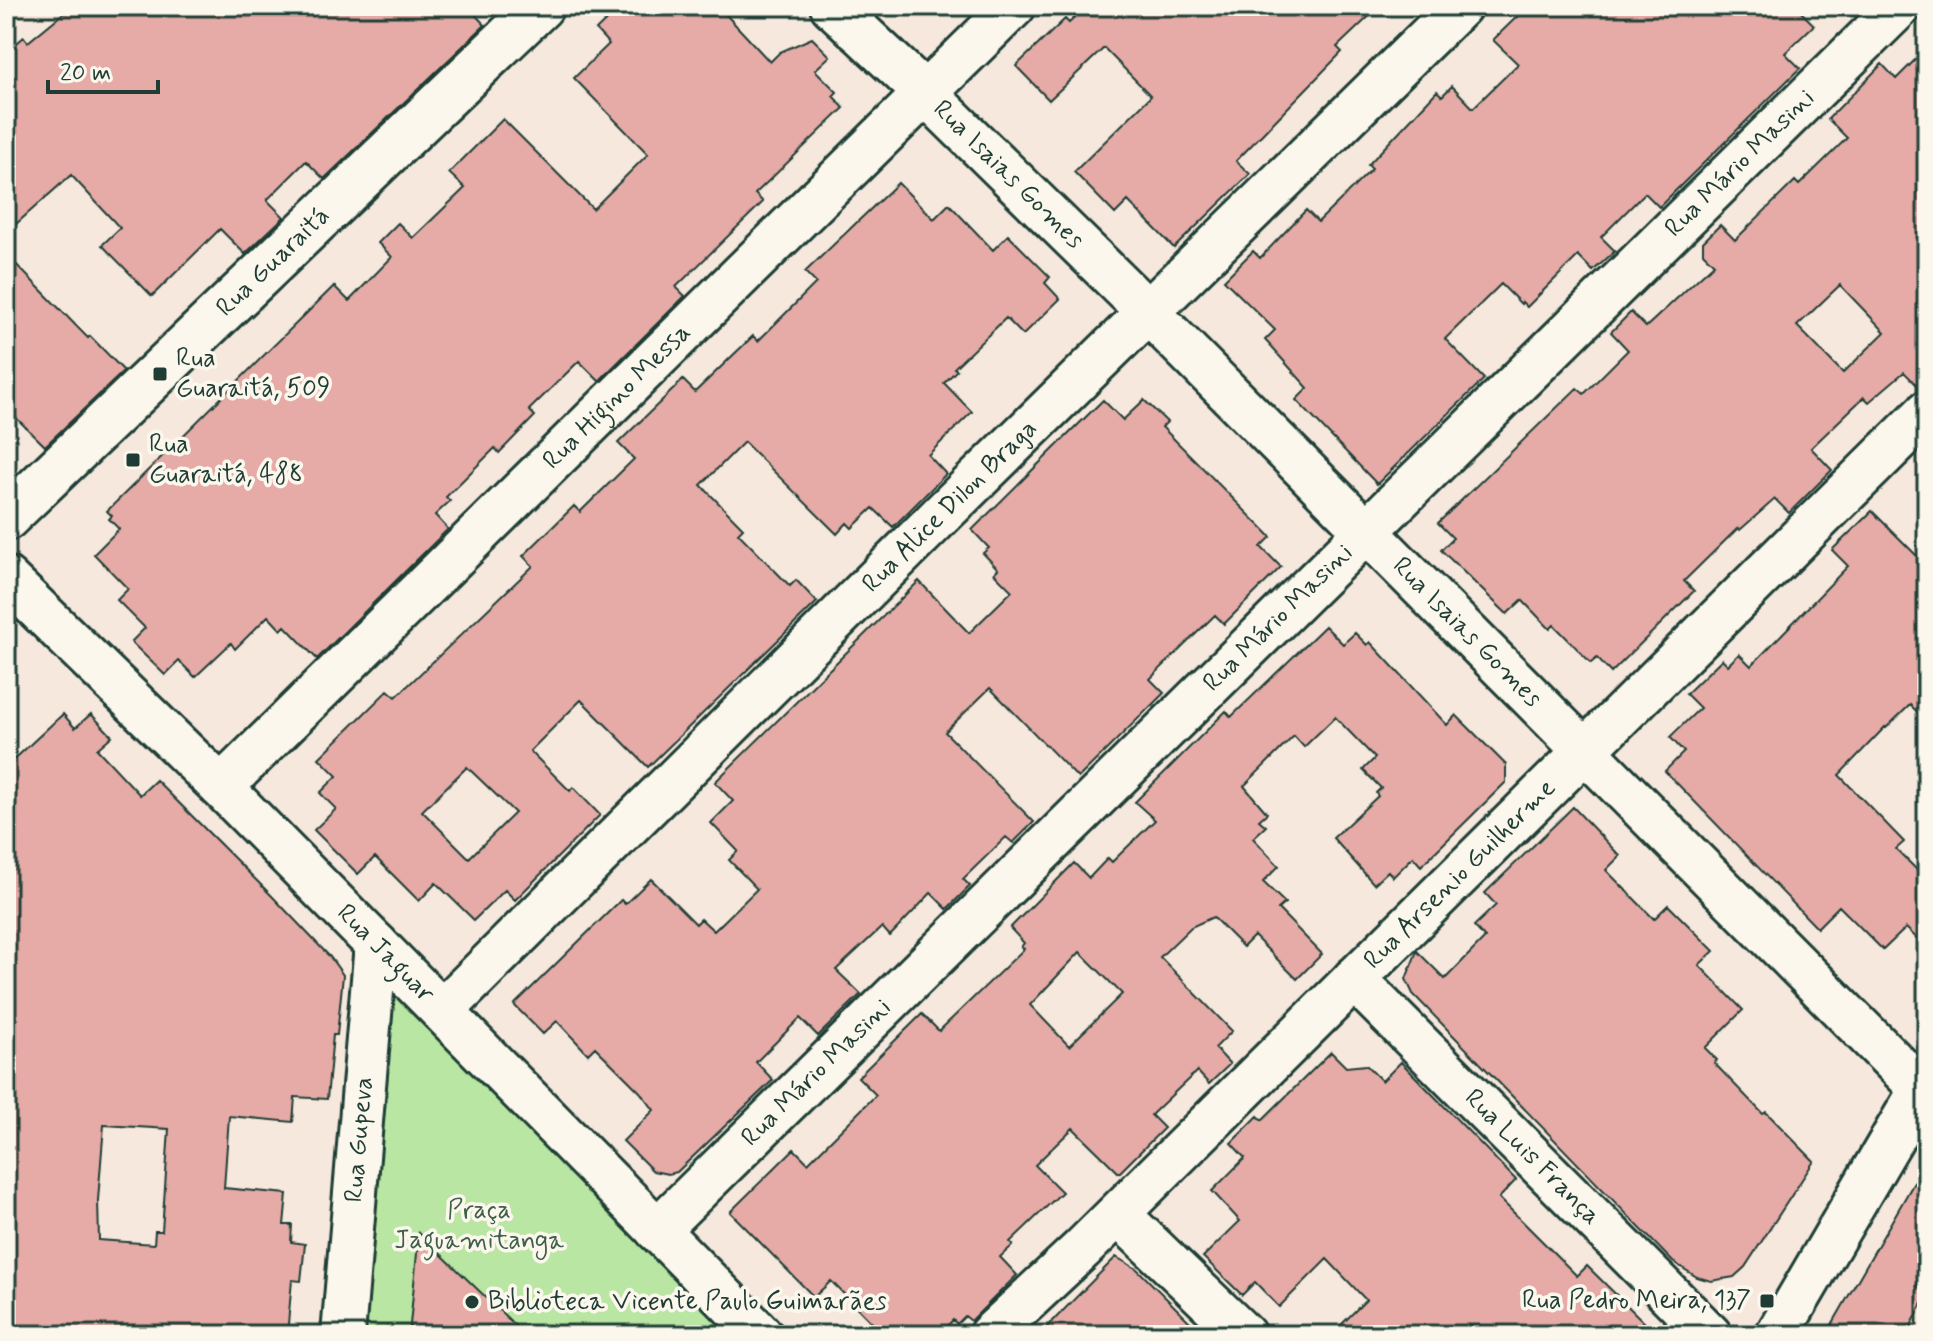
<svg xmlns="http://www.w3.org/2000/svg" width="1933" height="1341" font-family="Mynerve,sans-serif">
	<rect width="100%" height="100%" fill="#f7e8de"/>
	<filter id="ink" filterUnits="userSpaceOnUse"><feTurbulence type="fractalNoise" baseFrequency=".0125" numOctaves="2"/><feDisplacementMap in="SourceGraphic" scale="16" xChannelSelector="R" yChannelSelector="G"/><feConvolveMatrix kernelMatrix="1 2 1 2 8 2 1 2 1" color-interpolation-filters="sRGB"/></filter>
	<g filter="url(#ink)">
		<path fill="#bae6a3" stroke="#6c926c" stroke-width="2" d="M386 977 740 1335H363Z"/>
		<path fill="#e6aba7" stroke="#1f3d34" stroke-width="2" fill-rule="evenodd" d="M72 6H467L485 25 324 179 306 161 267 200 284 217 245 254 220 229 152 296 102 245 120 228 71 175 6 233V52L24 37 28 42Z
			M621 6H718L770 62 780 52 812 38 830 56 815 70 837 92 833 96 844 108 755 194 763 202 676 287 685 296 599 381 579 361 529 410 535 416 499 453 495 448 446 497 450 501 435 515 448 529 317 659 285 626 281 630 268 616 235 649 231 643 195 677 179 661 165 675 131 642 145 628 117 600 128 589 94 554 119 529 109 519 112 516 107 511 334 286 349 301 392 257 378 243 398 223 413 238 465 188 449 173 503 119 593 209 648 154 574 78 609 44 596 30Z
			M1087 6H1380L1337 47 1342 52 1236 161 1250 174 1174 248 1128 201 1115 214 1074 172 1151 96 1104 48 1049 100 1016 66 1065 19 1069 23Z
			M1528 6H1795L1814 25 1785 53 1800 68 1659 207 1645 193 1601 237 1615 251 1593 271 1578 256 1527 307 1522 302 1521 304 1501 284 1445 339 1484 379 1377 484 1296 400 1308 388 1265 340 1275 330 1224 280 1253 251 1260 258 1306 210 1318 222 1372 169 1368 165 1437 91 1442 96 1452 86 1473 108 1518 64 1493 40Z
			M1927 48V389H1921L1904 372 1869 402 1864 397 1811 448 1832 470 1789 513 1775 499 1740 530 1738 528 1684 581 1694 591 1611 673 1597 658 1591 663 1554 625 1550 629 1522 600 1507 614 1441 550 1453 538 1438 523 1577 388 1584 394 1628 350 1611 332 1631 312 1646 327 1714 264 1703 253V242L1720 225 1735 240 1795 181 1799 185 1847 138 1828 119 1882 64 1896 79ZM1840 285 1885 332 1843 373 1797 326Z
			M898 183 934 219 949 204 993 250 1008 235 1050 277 1045 283 1060 299 1023 335 1006 318 954 368 957 370 944 383 972 412 928 455 946 474 893 527 873 508 852 528 847 523 837 534 744 442 701 485 743 528 738 533 790 586 796 580 817 602 648 767 581 700 530 751 570 791 573 787 600 815 515 900 505 890 474 920 436 883 419 901 375 857 358 874 314 830 336 809 320 793 337 776 319 758 388 690 396 697 533 566 523 556 574 506 580 512 634 459 618 443 683 380 695 392 753 336 758 341 816 283 805 272ZM467 767 515 813 469 858 422 811Z
			M6 254 88 338 90 336 124 371 45 446 6 408Z
			M1103 400 1123 420 1144 400 1167 422 1162 427 1271 537 1261 547 1281 567 1224 624 1215 615 1150 679 1164 693 1078 778 990 688 945 732 1034 822 1013 843 1006 837 963 879 970 886 947 909 931 893 890 936 882 927 836 970 861 994 818 1036 800 1018 756 1062 773 1080 677 1172 668 1174 653 1171 623 1141 654 1110 640 1092 595 1047 588 1054 557 1021 543 1034 514 1005 621 900 625 904 651 879 696 924 701 919 714 931 757 889 729 860 738 851 711 823 733 801 715 782 919 581 969 633 1012 591 994 573 998 569 983 553 989 548 972 530Z
			M1872 511 1927 566V721L1910 705 1886 728 1885 727 1839 775 1904 842 1896 849 1927 880V948L1906 928 1883 950 1839 906 1817 928 1665 771 1684 752 1670 737 1700 708 1686 694 1722 659 1728 665 1739 654 1751 666 1848 566 1832 550Z
			M1325 626 1343 644 1355 633 1367 645 1370 642 1447 725 1456 715 1506 765V782L1421 866 1413 857 1393 877 1388 871 1374 884 1333 838 1378 796 1376 793 1381 788 1363 770 1375 758 1335 717 1304 747 1294 736 1244 786 1267 813 1259 820 1266 826 1253 838 1279 866 1263 882 1285 903 1278 909 1322 954 1297 979 1254 936 1243 947 1213 917 1191 927 1160 957 1232 1031 1215 1048 1230 1064 1209 1084 1197 1071 1151 1115 1164 1128 1119 1173 1073 1128 1035 1165 1062 1192 1010 1242 1013 1245 1000 1257 1017 1275 971 1321 965 1316 957 1324 953 1320 938 1335H884L831 1281 814 1297 730 1212 794 1149 808 1163 876 1095 858 1077 922 1014 939 1031 1024 949 1021 947 1024 943 1010 928 1074 863 1089 878 1108 858 1112 862 1155 820 1135 802 1226 711 1231 717ZM1080 952 1122 994 1069 1046 1030 1005Z
			M63 714 75 728 91 714 112 736 97 749 140 795 156 780 272 896 330 957 343 975 337 1035H333L327 1099 295 1097 293 1122 229 1116 224 1188 287 1194 284 1225H292L291 1242 305 1244 301 1281 292 1280 287 1335H6V767ZM104 1125 169 1129 162 1231H155L154 1244 99 1240 98 1200Z
			M1573 807 1620 856 1606 870 1654 919 1668 905 1714 951 1699 965 1743 1010 1705 1048 1717 1060 1714 1063 1763 1114 1766 1112 1814 1161 1745 1267 1734 1277 1711 1281 1697 1277 1673 1262 1413 994 1406 979 1417 951 1445 979 1485 938 1474 926 1496 905 1485 893Z
			M1331 1052 1346 1067 1366 1065 1382 1081 1401 1062 1516 1180 1499 1198 1577 1276 1587 1266 1657 1335H1331L1366 1300 1327 1259 1279 1307 1255 1282 1242 1295 1203 1257 1240 1221 1212 1191 1245 1158 1231 1143 1258 1116 1262 1120Z
			M1927 1160V1267L1917 1286 1927 1292V1296L1906 1335H1826Z
			M419 1233 525 1335H409Z
			M1116 1257 1137 1269 1203 1335H1039Z"/>
		<g fill="none" stroke-linecap="round" stroke-linejoin="round">
			<defs>
				<g id="street">
					<path id="s1" d="M832 6 926 94 1148 312 1927 1095"/>
					<path id="s2" d="M6 578 221 787 761 1335"/>
					<path id="s3" d="M221 787 1014 6"/>
					<path id="s4" d="M1354 979 1710 1335"/>
					<path id="s5" d="M442 1011 946 510 1460 6"/>
					<path d="M1118 1214 1244 1335"/>
					<path id="s6" d="M657 1230 1900 6"/>
					<path id="s7" d="M343 1335 376 944"/>
					<path id="s8" d="M990 1335 1082 1249 1927 412"/>
					<path d="M1777 1335 1927 1079"/>
				</g>
				<g id="secondary">
					<path id="s9" d="M6 518 541 6"/>
				</g>
			</defs>
			<use href="#street" stroke="#1f3d34" stroke-width="48"/>
			<use href="#secondary" stroke="#1f3d34" stroke-width="50"/>
			<use href="#street" stroke="#fbf7ec" stroke-width="42"/>
			<use href="#secondary" stroke="#fbf7ec" stroke-width="44"/>
		</g>
	</g>
	<g fill="#1f3d34" stroke="#fbf7ec" stroke-width="3">
		<rect x="152" y="366" width="16" height="16" rx="4"/>
		<rect x="125" y="452" width="16" height="16" rx="4"/>
		<rect x="1759" y="1293" width="16" height="16" rx="4"/>
		<circle cx="472" cy="1302" r="8"/>
	</g>
	<g text-anchor="middle" dominant-baseline="central" stroke-width="7" stroke-linejoin="round" paint-order="stroke">
		<g font-size="26" fill="#1f3d34" stroke="#fbf7ec">
			<text stroke="none"><textPath href="#s6" startOffset="1520">Rua Mário Masini</textPath></text>
			<text stroke="none"><textPath href="#s1" startOffset="244">Rua Isaias Gomes</textPath></text>
			<text stroke="none"><textPath href="#s9" startOffset="370">Rua Guaraitá</textPath></text>
			<text stroke="none"><textPath href="#s3" startOffset="556">Rua Higino Messa</textPath></text>
			<text stroke="none"><textPath href="#s5" startOffset="716">Rua Alice Dilon Braga</textPath></text>
			<text stroke="none"><textPath href="#s6" startOffset="872">Rua Mário Masini</textPath></text>
			<text stroke="none"><textPath href="#s1" startOffset="892">Rua Isaias Gomes</textPath></text>
			<text stroke="none"><textPath href="#s8" startOffset="658">Rua Arsenio Guilherme</textPath></text>
			<text stroke="none"><textPath href="#s2" startOffset="534">Rua Jaguar</textPath></text>
			<text stroke="none"><textPath href="#s6" startOffset="224">Rua Mário Masini</textPath></text>
			<text stroke="none"><textPath href="#s7" startOffset="196">Rua Gupeva</textPath></text>
			<text stroke="none"><textPath href="#s4" startOffset="252">Rua Luis França</textPath></text>
		</g>
		<g font-size="26" fill="#1f3d34" stroke="#fbf7ec" text-anchor="start">
			<text x="176" y="359">Rua<tspan x="176" dy="30">Guaraitá, 509</tspan></text>
			<text x="149" y="445">Rua<tspan x="149" dy="30">Guaraitá, 488</tspan></text>
			<text x="1751" y="1301" text-anchor="end">Rua Pedro Meira, 137</text>
			<text x="488" y="1302">Biblioteca Vicente Paulo Guimarães</text>
		</g>
		<g font-size="26" fill="#3e5f4a" stroke="#fbf7ec">
			<text x="479" y="1211">Praça<tspan x="479" dy="30">Jaguamitanga</tspan></text>
		</g>
	</g>
	<rect width="1933" height="1341" fill="none" stroke="#fbf7ec" stroke-width="32"/>
	<rect x="16" y="16" width="1901" height="1309" fill="none" stroke="#1f3d34" stroke-width="3" filter="url(#ink)"/>
	<path d="M48 80v12h110v-12" fill="none" stroke="#1f3d34" stroke-width="4"/>
	<text x="60" y="80" font-size="24" fill="#1f3d34" stroke="#fbf7ec" stroke-width="6" paint-order="stroke">20 m</text>
</svg>
